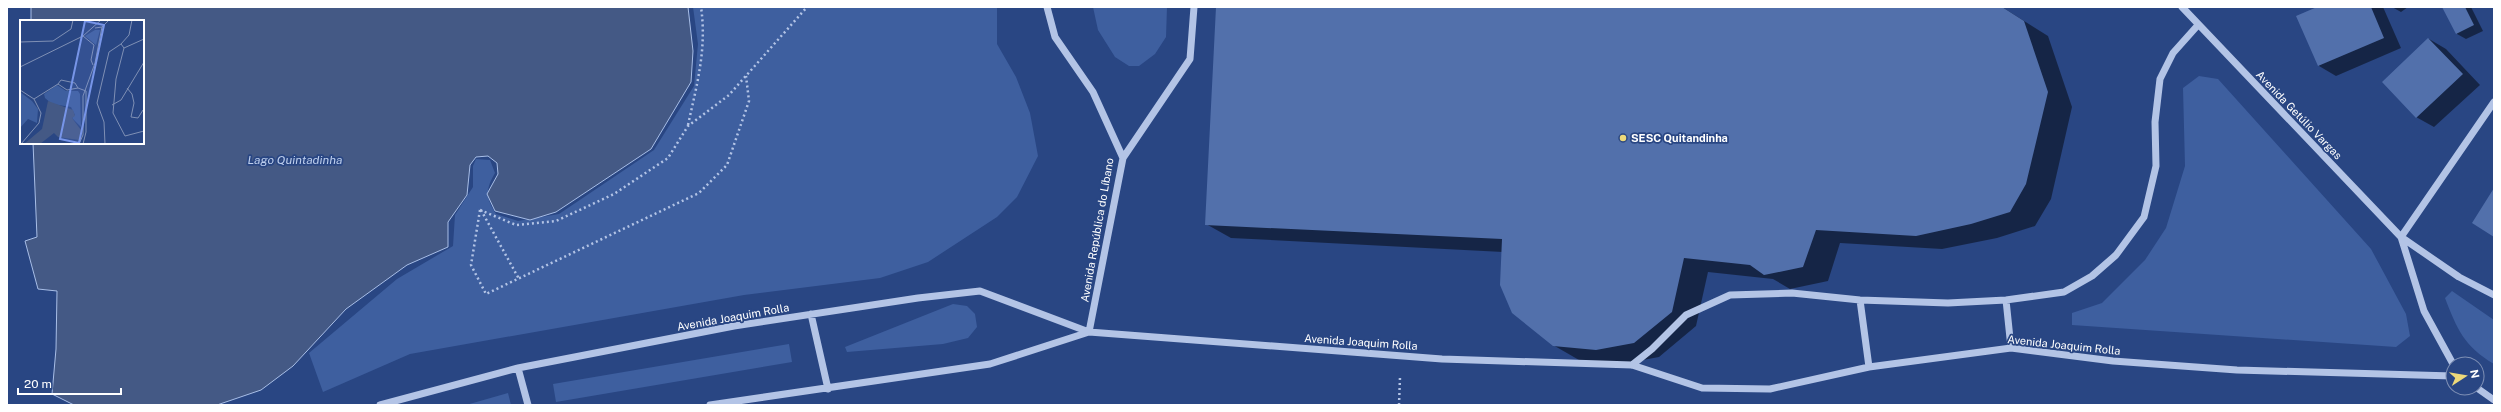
<svg xmlns="http://www.w3.org/2000/svg" width="2501" height="412" font-family="'Public Sans',sans-serif">
	<rect width="100%" height="100%" fill="#294683"/>
	<path fill="#3e5f9f" d="M693 7H997V44L1016 77 1030 113 1038 156 1017 197 997 217 928 262 880 278 744 295 410 354 323 392 309 353 397 279 453 246 455 215 473 187V166L476 159 490 160 495 173C485 190 486 198 496 214L518 221 559 214 654 150 694 86 698 44Z
		M1093 7H1167L1166 37 1155 54 1139 66H1129L1115 57 1098 30Z
		M2199 76 2218 79 2371 249 2406 314 2410 336 2396 347 2072 325V313L2102 303 2145 260 2166 228 2185 166 2183 88Z
		M2452 291 2494 320V364C2464 346 2457 329 2445 298Z
		M953 304 967 306 975 314 977 327 968 338 943 344 847 352 845 347Z
		M789 344 792 362 556 402 553 384Z
		M508 393 511 405H466Z"/>
	<path fill="#445985" stroke="#a8bee7" d="M31 7H688L693 51 691 82 651 149 556 212 530 220 495 211 487 194 498 174 497 163 488 156 476 157 470 165 467 195 448 222V247L407 265 346 309 293 366 261 390 217 405H74L52 394 56 349 57 291 38 289 25 241 37 237 33 143H143V21H31Z"/>
	<path fill="#0007" d="M1217 7H2002L2048 36 2072 107 2051 199 2035 226 1997 238 1942 249 1840 243 1828 281 1790 289 1773 279 1708 272 1696 326 1659 357 1621 364 1579 360 1553 345 1503 252 1231 238 1206 224Z
		M2320 7H2383L2401 48 2336 76 2319 66 2298 17Z
		M2392 7H2408L2401 12Z
		M2445 7H2471L2483 31 2466 39 2457 34Z
		M2429 39 2446 49 2480 85 2434 127 2416 117Z"/>
	<path fill="#5270ab" d="M1216 7H2002L2024 21 2048 92 2026 184 2010 212 1971 224 1916 236 1816 230 1803 267 1764 275 1750 265 1684 258 1672 312 1634 343 1596 350 1553 346 1512 313 1500 285 1502 239 1205 225Z
		M2317 7H2371L2384 38 2318 66 2296 16Z
		M2442 7H2465L2474 25 2456 34Z
		M2428 38 2463 74 2416 118 2382 82Z
		M2494 188V237L2472 223Z"/>
	<g fill="none" stroke-linecap="round" stroke-linejoin="round">
		<path stroke="#b3c4e6" stroke-width="2.5" stroke-dasharray="2 3" stroke-linecap="butt" d="M688 125C697 84 707 49 701 7
			M480 210 471 265 486 294 699 193 727 165 749 101 746 76
			M480 210 516 225 556 221 614 194 668 158 688 126 729 95 807 7
			M481 210 519 279
			M1399 405 1400 377"/>
		<path stroke="#b3c4e6" stroke-width="7" d="M1047 7 1055 37 1093 92 1123 158 1089 332
			M2182 7 2401 237 2459 277 2494 295
			M1123 158 1190 59 1194 7
			M2401 237 2494 102
			M2401 237 2424 311 2453 364
			M1860 300 1869 367
			M2006 300 2011 348
			M811 314 828 389
			M1632 365 1652 349 1686 315 1730 295 1792 293 1860 300 1948 303 2006 300 2064 292 2092 276 2116 255 2144 217 2156 166 2155 122 2160 79 2173 53 2198 25
			M518 368 528 405
			M2477 388 2494 400
			M380 405 518 368 734 326 918 298 980 291 1089 332 1442 359 1632 365 1702 388 1770 389 1869 367 2011 348 2113 361 2237 370 2453 376
			M710 405 990 364 1089 332"/>
	</g>
	<circle fill="#edd97a" stroke="#294683" stroke-width="1.5" cx="1623" cy="138" r="4"/>
	<g text-anchor="middle" dominant-baseline="central" stroke-width="3.5" stroke-linejoin="round" paint-order="stroke">
		<g font-size="11" fill="#fff" stroke="#294683">
			<text transform="translate(2299 115) rotate(46)">Avenida Getúlio Vargas</text>
			<text transform="translate(1097 230) rotate(-80)">Avenida República do Líbano</text>
			<text transform="translate(733 317) rotate(-10)">Avenida Joaquim Rolla</text>
			<text transform="translate(1361 342) rotate(4)">Avenida Joaquim Rolla</text>
			<text transform="translate(2064 345) rotate(6)">Avenida Joaquim Rolla</text>
		</g>
		<g font-size="11" font-weight="bold" fill="#fff" stroke="#294683" text-anchor="start">
			<text x="1631" y="138">SESC Quitandinha</text>
		</g>
		<g font-size="12" font-style="italic" fill="#becfee" stroke="#294683">
			<text x="295" y="160">Lago Quintadinha</text>
		</g>
	</g>
	<g transform="translate(20 20)">
		<rect width="124" height="124" fill="#294683"/>
		<path d="M75 10H80L76 25 65 16ZM37 65 46 71H58L60 74 61 107 52 98 55 95 51 87 32 84 25 78 24 74ZM0 72 12 81 18 89 17 103 8 99 0 108Z" fill="#3e5f9f"/>
		<path d="M28 81 53 90 55 96 52 98 61 110 59 120 38 117 34 113 20 124H4L22 109Z" fill="#445985"/>
		<path fill="none" stroke="#7f90b5" stroke-width="1" d="M75 8 82 7 89 0M63 16 74 25 71 40 73 45M0 22 33 21 51 9 53 0M101 24 109 15 112 0M104 28 96 59 93 93 105 116 124 111M0 47 63 16 81 0M38 64 41 60 55 63 58 68M107 68 112 74 114 83 111 97 118 98 123 90M0 70 14 79 21 93 19 103 1 124M14 79 38 64 47 70 58 68 66 71M92 85 101 80 124 42M59 124 63 115V76L75 43 82 7M63 124 66 112V71M85 124 84 102 77 83 89 32 101 24 104 28 124 19"/>
		<path fill="#7795e8" fill-opacity="0.15" stroke="#7795e8" stroke-width="2" d="M65 1 84 5 59 123 40 119Z"/>
		<rect width="124" height="124" fill="none" stroke="#fff" stroke-width="2"/>
	</g>
	<rect width="2501" height="412" fill="none" stroke="#ffffff" stroke-width="16"/>
	<g transform="translate(2465 376) rotate(78)"><circle r="19" fill="#294683" stroke="#7f90b5"/>
	<path d="M0-3L7 15L0 10L-7 15Z" fill="#edd97a"/>
	<text y="-6" font-size="11" font-weight="bold" text-anchor="middle" fill="#ffffff">N</text>
	</g>
	<path d="M18 388v6h103v-6" fill="none" stroke="#ffffff" stroke-width="2"/>
	<text x="24" y="388" font-size="12" fill="#ffffff" stroke="#294683" stroke-width="3" paint-order="stroke">20 m</text>
</svg>
